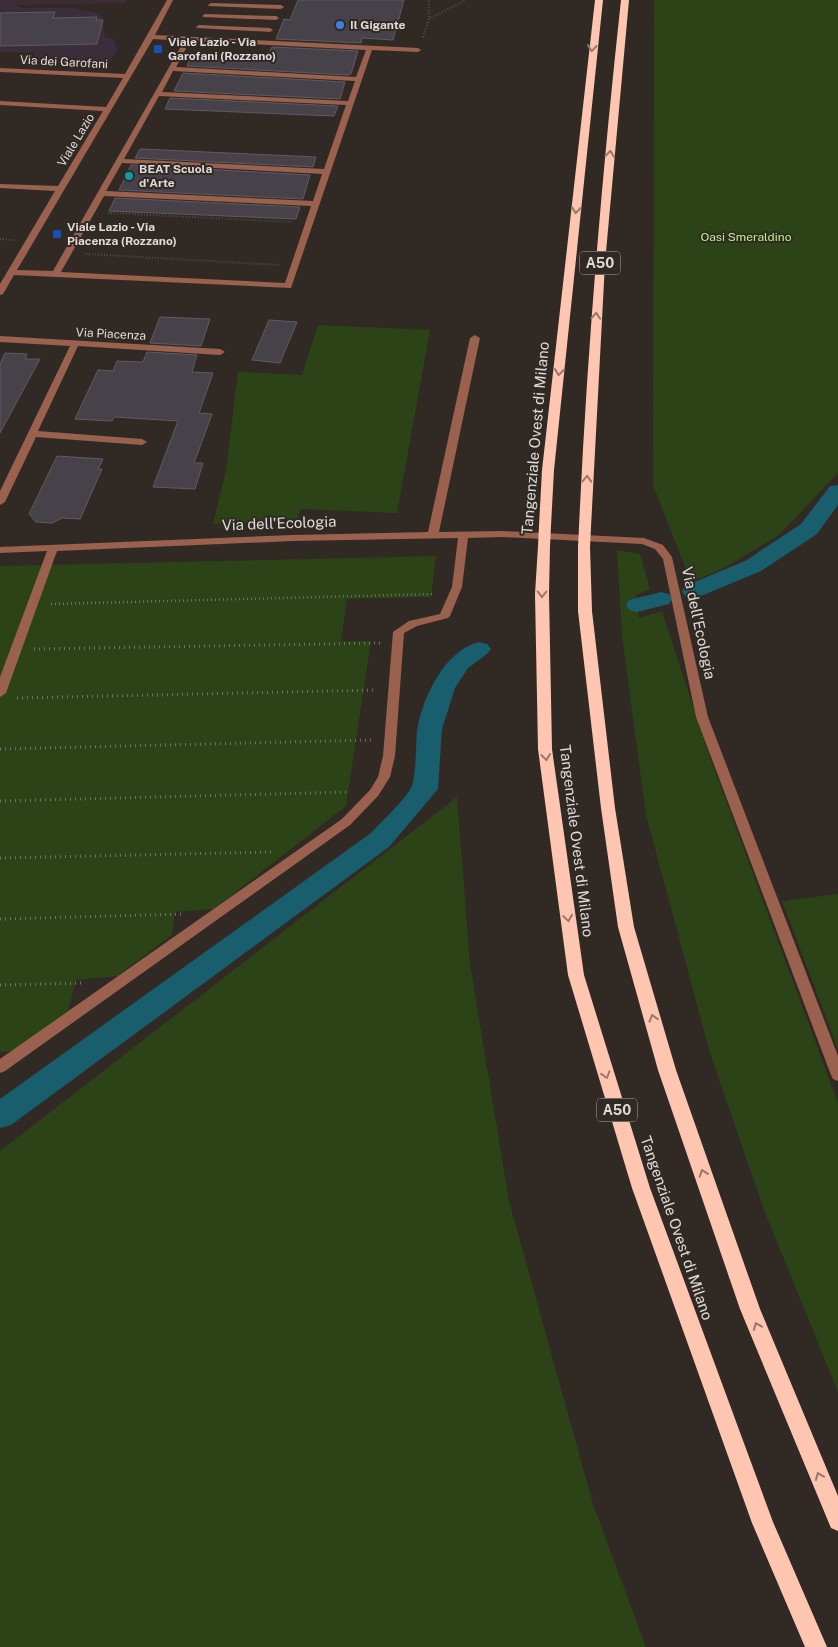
<svg xmlns="http://www.w3.org/2000/svg" width="838" height="1647" font-family="'Public Sans',sans-serif">
	<rect width="100%" height="100%" fill="#312a24"/>
	<path fill="#3e2c35" d="M4 0H127L126 3 3 5Z"/>
	<path fill="#3c2d3a" d="M0 0H4L3 5 14 4 21 8H73L97 13 102 16 105 37 115 40V47H119L109 63 102 64 44 62 34 59 35 52H0Z"/>
	<path fill="#2b4317" d="M654 0H838V473L779 535 722 569 691 582 653 485Z
		M318 325 430 330 397 513 300 509 297 521 213 524 226 470 238 372 302 375Z
		M617 550 640 554 650 589 636 595 639 618 662 611 709 755 838 1103V1392L764 1210 710 1053 646 815 622 636Z
		M436 556 431 597 347 599 341 641H371L346 806 214 909 175 912 172 935 117 976 76 980 68 1011 14 1051 0 1052V566Z
		M457 797 470 964 509 1201 593 1504 646 1647H0V1151Z
		M838 894V1049L782 901Z"/>
	<g fill="none" stroke-linecap="round" stroke-linejoin="round">
		<path fill="#185e6d" fill-rule="evenodd" d="M838 485V505L817 534 761 571 701 596 693 598 685 596 682 591 685 586 745 561 801 524 830 486Z
			M661 592 669 594 672 599 669 604 637 612 629 610 626 605 629 600Z
			M479 642 487 644 491 649 487 654 468 668 455 688 442 729 438 789 389 847 11 1125 0 1128V1099L371 833C382 821 403 802 411 788 416 780 416 743 417 731 422 698 445 650 479 642Z"/>
	</g>
	<path fill="#474249" stroke="#605a63" d="M298 0H404L393 40 362 38 361 43 276 39 284 19 290 20Z
		M55 12 53 18 97 17 96 20H103L97 44 0 46V13Z
		M272 47 358 51 351 74 348 75 187 66 191 57 266 60Z
		M183 73 345 82 340 99 174 91Z
		M170 98 338 106 334 116 165 109Z
		M140 149 316 157 313 167 135 158Z
		M131 165 310 175 303 199 119 190Z
		M115 198 300 207 296 219 109 211Z
		M160 317 210 319 201 346 150 343Z
		M269 320 297 322 280 363 252 360Z
		M147 352 197 355 192 372 213 373 199 413 212 414 194 463H203L195 489 153 487 178 421 114 417 112 421 75 419 98 370 113 371 117 361 143 362Z
		M5 353 27 354 25 359H40L0 433V364Z
		M57 456 103 459 98 469H102L80 519 62 518 52 523 36 522 29 514Z"/>
	<g fill="none" stroke-linecap="round" stroke-linejoin="round">
		<path stroke="#76706b" stroke-width="2" stroke-dasharray="0.5 2.5" stroke-linecap="butt" d="M429 19 466 0
			M423 37 429 19V0
			M108 213 294 222
			M0 239 13 240
			M86 254 279 265"/>
		<path stroke="#76706b" stroke-width="2.5" stroke-dasharray="1 3" stroke-linecap="butt" d="M51 604 435 594"/>
		<path stroke="#76706b" stroke-width="3" stroke-dasharray="1 4" stroke-linecap="butt" d="M34 649 381 643
			M17 698 376 690
			M0 749 372 740
			M0 801 350 792
			M0 858 272 852
			M0 919 184 914
			M0 985 84 983"/>
		<path fill="#9a614e" fill-rule="evenodd" d="M167 0H173L155 35 418 48 421 50 418 52 372 50 291 288 14 275 3 294 0 295V284L55 191 0 188V184L58 186 103 111 0 105V101L106 107 123 78 0 72V68L125 74ZM153 39 184 41 53 271 17 270ZM190 41 366 50 356 77 176 67ZM173 71 355 81 348 101 162 92ZM159 96 346 105 324 169 124 159ZM122 163 322 174 313 201 106 191ZM104 196 311 206 285 283 61 272Z
			M211 3 281 5 284 7 281 9 209 6 208 5Z
			M205 14 276 16 279 18 276 20 203 17V15Z
			M199 25 270 28 273 30 270 32 197 28 196 27Z
			M475 335 480 338 439 532 502 531 644 538 663 545 672 557 708 717 838 1056V1081L833 1079 831 1075 696 717 663 559 655 549 642 544 502 537 468 538 462 587 450 616 448 618 417 626 404 633 395 756 390 777 378 796 350 825 5 1071 0 1073V1059L342 819 370 790 378 777 383 756 393 632 409 621 440 614 452 587 458 538 293 541 57 551 6 693 0 697V677L47 551 0 553V547L293 535 428 532 470 338Z
			M0 336 220 349 225 352 220 355 78 346 38 431 142 439 147 442 142 445 36 437 5 502 0 505V491L70 346 0 342Z"/>
		<path fill="#fec5b1" fill-rule="evenodd" d="M595 0H603L554 470 551 526 545 530 539 526 542 470Z
			M621 0H629L605 263 591 527 585 531 579 527C587 351 602 175 621 0Z
			M544 542 550 546 549 594 552 749 584 975 650 1188 773 1522 827 1647H805L752 1523 632 1188 568 975 538 749 535 594 538 546Z
			M584 543 590 547 592 611 615 808 634 927 676 1070 760 1309 838 1496V1531L831 1528 740 1309 658 1070 618 927 601 808 578 611V547Z"/>
		<path stroke="#fec5b1" stroke-width="12" d="M544 546 545 526
			M584 547 585 527"/>
	</g>
	<defs><path id="oneway-chevron" d="M-2-3.5L2.5 0L-2 3.5" fill="none" stroke-width="1.6" stroke-linecap="round" stroke-linejoin="round" transform="scale(1.25)"/></defs>
	<g stroke="#98786a">
		<use href="#oneway-chevron" transform="translate(592 48) rotate(96)"/>
		<use href="#oneway-chevron" transform="translate(610 154) rotate(-84)"/>
		<use href="#oneway-chevron" transform="translate(576 210) rotate(96)"/>
		<use href="#oneway-chevron" transform="translate(596 316) rotate(-86)"/>
		<use href="#oneway-chevron" transform="translate(559 372) rotate(96)"/>
		<use href="#oneway-chevron" transform="translate(587 479) rotate(-88)"/>
		<use href="#oneway-chevron" transform="translate(542 594) rotate(91)"/>
		<use href="#oneway-chevron" transform="translate(546 757) rotate(83)"/>
		<use href="#oneway-chevron" transform="translate(568 918) rotate(82)"/>
		<use href="#oneway-chevron" transform="translate(653 1018) rotate(-106)"/>
		<use href="#oneway-chevron" transform="translate(606 1075) rotate(73)"/>
		<use href="#oneway-chevron" transform="translate(703 1173) rotate(-109)"/>
		<use href="#oneway-chevron" transform="translate(757 1326) rotate(-112)"/>
		<use href="#oneway-chevron" transform="translate(819 1476) rotate(-112)"/>
	</g>
	<circle fill="#3f7fe0" stroke="#312a24" stroke-width="2" cx="340" cy="25" r="5"/>
	<g fill="#1a4fb4" stroke="#312a24" stroke-width="2">
		<rect x="153" y="44" width="10" height="10" rx="2.5"/>
		<rect x="52" y="229" width="10" height="10" rx="2.5"/>
	</g>
	<circle fill="#0f9aa8" stroke="#312a24" stroke-width="2" cx="129" cy="176" r="5"/>
	<g text-anchor="middle" dominant-baseline="central" stroke-width="4" stroke-linejoin="round" paint-order="stroke">
		<g font-size="12" font-weight="bold" fill="#e0dbd8" stroke="#312a24" text-anchor="start">
			<text x="350" y="25">Il Gigante</text>
			<text x="168" y="42">Viale Lazio - Via<tspan x="168" dy="14">Garofani (Rozzano)</tspan></text>
			<text x="139" y="169">BEAT Scuola<tspan x="139" dy="14">d'Arte</tspan></text>
			<text x="67" y="227">Viale Lazio - Via<tspan x="67" dy="14">Piacenza (Rozzano)</tspan></text>
		</g>
		<g font-size="12" fill="#e0dbd8" stroke="#312a24">
			<text transform="translate(64 62) rotate(3)">Via dei Garofani</text>
			<text transform="translate(76 140) rotate(-59)">Viale Lazio</text>
			<text transform="translate(111 334) rotate(3)">Via Piacenza</text>
		</g>
		<g font-size="12" fill="#b7f28a" stroke="#312a24">
			<text x="746" y="237">Oasi Smeraldino</text>
		</g>
		<g fill="#312a24" stroke="#aca6a2" stroke-width="1">
			<rect x="580" y="251.5" width="40" height="23" rx="4"/>
			<rect x="597" y="1098.5" width="40" height="23" rx="4"/>
		</g>
		<g font-size="14" font-weight="bold" fill="#e0dbd8">
			<text x="600" y="263">A50</text>
			<text x="617" y="1110">A50</text>
		</g>
		<g font-size="15" fill="#e0dbd8" stroke="#312a24">
			<text transform="translate(535 438) rotate(-85)">Tangenziale Ovest di Milano</text>
			<text transform="translate(279 523) rotate(-2)">Via dell'Ecologia</text>
			<text transform="translate(699 623) rotate(78)">Via dell'Ecologia</text>
			<text transform="translate(577 841) rotate(83)">Tangenziale Ovest di Milano</text>
			<text transform="translate(677 1228) rotate(71)">Tangenziale Ovest di Milano</text>
		</g>
	</g>
</svg>
